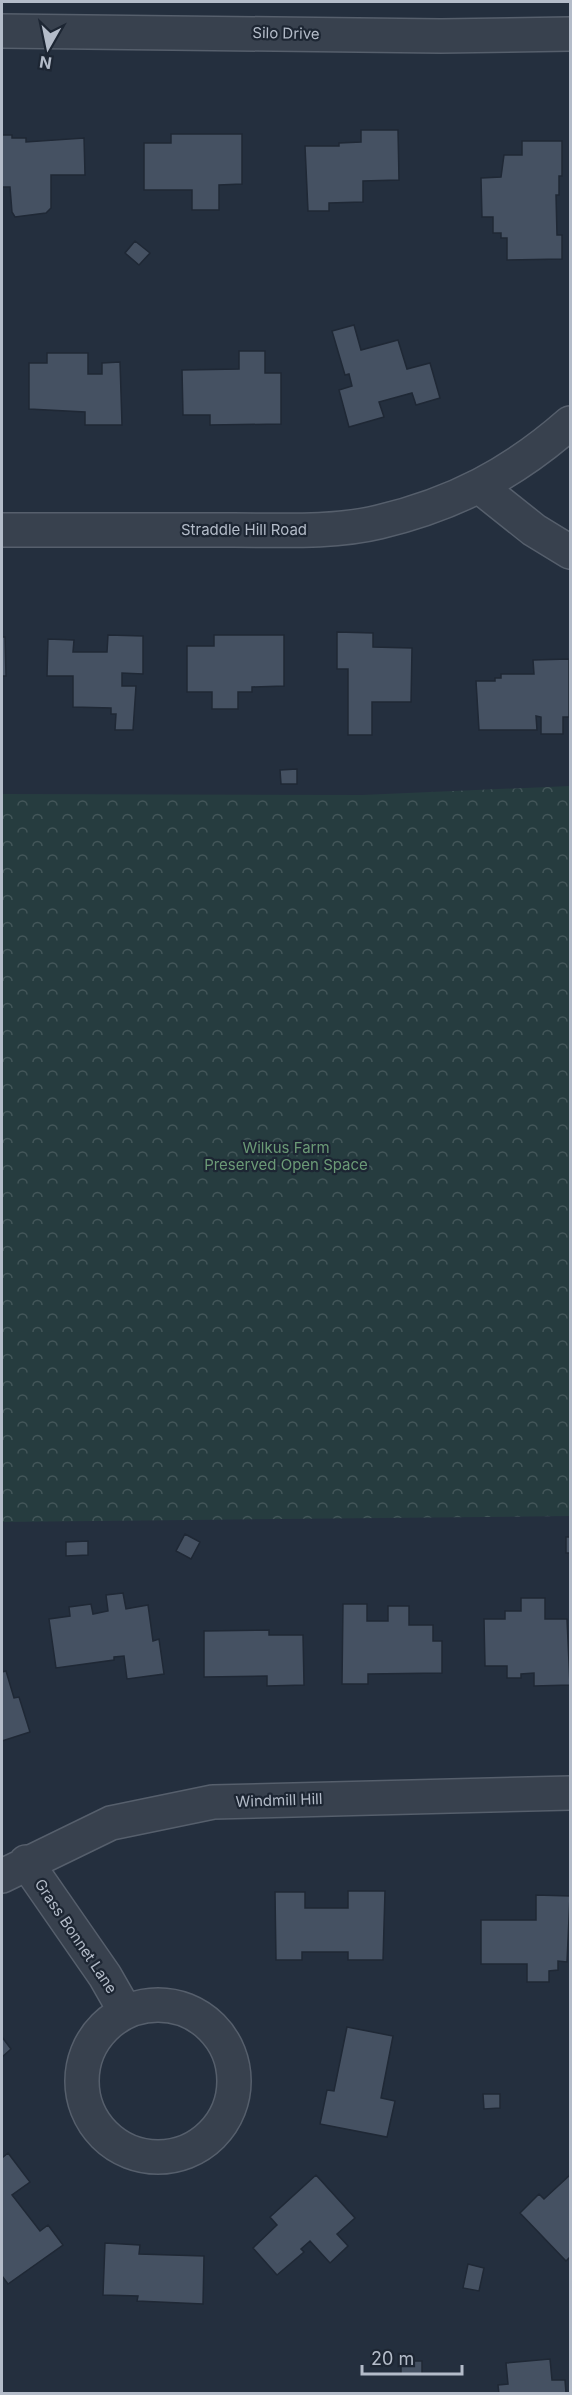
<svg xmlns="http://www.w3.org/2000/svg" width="572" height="2395" font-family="Inter,sans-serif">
	<defs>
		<pattern id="park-crowns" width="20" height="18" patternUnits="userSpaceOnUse" patternTransform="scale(1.5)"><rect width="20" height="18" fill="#263c3f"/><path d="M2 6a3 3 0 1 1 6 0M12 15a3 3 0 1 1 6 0" fill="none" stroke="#435659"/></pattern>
	</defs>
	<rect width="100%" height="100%" fill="#242f3e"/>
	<path fill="url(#park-crowns)" d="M570 786V1516L2 1522V794L362 795Z"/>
	<path fill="#455162" stroke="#1f2835" stroke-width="1.5" d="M361 130H398L399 180 363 181V202L329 203V211H308L305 146H339V143L361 142Z
		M171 134H242V184L219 185V210H192V190H144V143H171Z
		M2 135H12V138H26V142L84 138 85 175H51V208L46 213 15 217 12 212 10 187H2Z
		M522 141H562V176H559V195H556L557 235H562V259L507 260V238H501V233H493V217H482L481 178 501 177 504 155H522Z
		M135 241 150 253 139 265 125 253Z
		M354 325 361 350 398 340 407 369 430 363 440 398 416 405 412 393 379 402 384 417 349 427 339 390 352 386 349 374 345 375 332 331Z
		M239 351H265V373H281V424L210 425V415H183L182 370 239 369Z
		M47 353H88V374H102V363L120 362 122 425H85V412L29 409V363H47Z
		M337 632 373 633V647L412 648 411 702H372V735H348V669H337Z
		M108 635 143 636V674L122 673V686H136L133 730H115L116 714H111V708L73 707V676H47L48 639 74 640 73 652H107Z
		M214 635H284V686L252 687V692H238V709H212V692H187V646H214Z
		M2 637H5L6 676H2Z
		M569 659V717H563V734H541V717L536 716 537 730H479L476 681H495V678H501V674H534L533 660Z
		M297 769V784H281L280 770Z
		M185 1534 200 1542 191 1559 176 1551Z
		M566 1537H570V1553H566Z
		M88 1541V1555L66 1556V1542Z
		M123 1593 126 1609 148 1605 153 1641 159 1639 164 1674 127 1679 124 1656 114 1657V1660L56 1668 49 1619 70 1616 69 1607 91 1604 93 1614 108 1611 106 1595Z
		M521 1598H545V1619H567L570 1685 534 1686V1673L521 1674V1678H507V1666H485L484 1619H505V1611H521Z
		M343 1604H367V1621H388V1606H409V1625H433V1641H442V1673L368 1674V1684H342Z
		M269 1630V1635H303L304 1685 267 1686V1676L204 1677V1631Z
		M6 1671 14 1698 19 1697 30 1732 2 1741V1672Z
		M348 1891H385L383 1960H348V1952H302V1960H276L275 1892H305V1908H348Z
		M536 1895 570 1896 567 1962 558 1961V1970L549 1971V1982H527V1964H481V1920H536Z
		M347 2027 393 2036 381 2098 395 2101 387 2137 320 2124 327 2090 334 2091Z
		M2 2037 11 2049 2 2057Z
		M483 2094H500V2108L484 2109Z
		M8 2153 30 2182 12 2195 40 2231 48 2225 63 2245 8 2284 2 2276V2158Z
		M316 2175 355 2218 337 2234 348 2246 330 2263 310 2241 301 2249 304 2252 277 2275 253 2248 277 2225 270 2217Z
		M570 2175V2257L566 2261 520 2213 539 2194 544 2199Z
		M105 2243 140 2245 139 2254 204 2256 203 2304 137 2301 138 2296 103 2295Z
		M468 2264 484 2268 479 2291 463 2288Z
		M550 2359 552 2380H565L566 2393 499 2394 498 2385 508 2384 506 2363Z
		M401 2361H422V2374L401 2375Z"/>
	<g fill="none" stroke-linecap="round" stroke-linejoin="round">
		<defs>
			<path id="minor" d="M2 31 441 36 570 34
				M480 487 534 530 570 552
				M2 530C79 530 156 530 234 530 279 530 334 533 379 522 454 504 512 474 570 423
				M26 1862 105 1976 125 2011
				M2 1876 111 1823 213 1802 570 1793
				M82 2081a76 76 0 1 1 152 0a76 76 0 1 1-152 0Z"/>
		</defs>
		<use href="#minor" stroke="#565f6c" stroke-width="36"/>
		<use href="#minor" stroke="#38414e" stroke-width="33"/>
	</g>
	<g text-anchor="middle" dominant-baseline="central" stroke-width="4.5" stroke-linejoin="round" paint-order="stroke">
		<g font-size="15" fill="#b4bcc9" stroke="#1d2633">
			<text transform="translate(286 33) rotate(1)">Silo Drive</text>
			<text x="244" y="529">Straddle Hill Road</text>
			<text transform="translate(279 1800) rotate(-2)">Windmill Hill</text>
			<text transform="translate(76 1936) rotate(56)">Grass Bonnet Lane</text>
		</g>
		<g font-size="15" fill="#6b9a76" stroke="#1d2633">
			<text x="286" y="1147">Wilkus Farm<tspan x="286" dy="17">Preserved Open Space</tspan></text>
		</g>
	</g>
	<rect width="572" height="2395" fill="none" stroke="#b4bcc9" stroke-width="6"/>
	<g transform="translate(48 48) rotate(189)" stroke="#1d2633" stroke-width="4.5" paint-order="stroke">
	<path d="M0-4.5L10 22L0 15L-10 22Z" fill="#b4bcc9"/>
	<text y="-9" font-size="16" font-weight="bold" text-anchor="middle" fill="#b4bcc9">N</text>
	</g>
	<path d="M362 2365v9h100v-9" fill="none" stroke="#b4bcc9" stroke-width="3"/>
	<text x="371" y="2365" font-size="18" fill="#b4bcc9" stroke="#1d2633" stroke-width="4.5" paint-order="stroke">20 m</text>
</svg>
